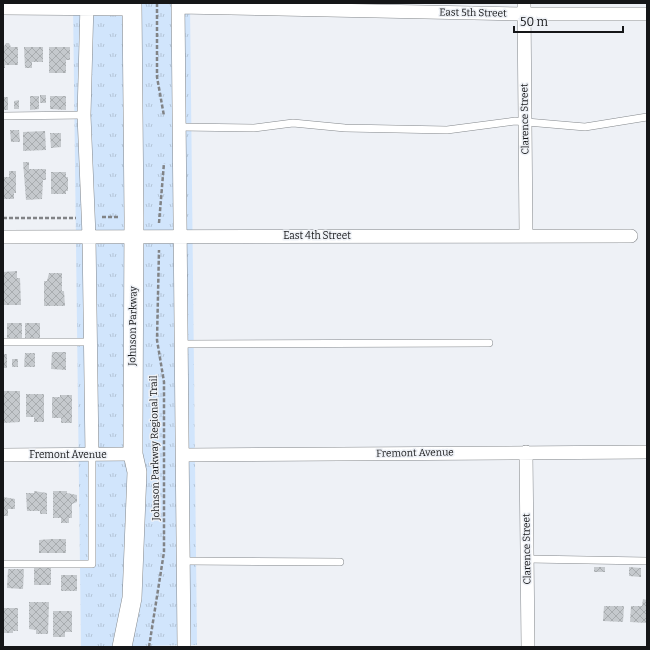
<svg xmlns="http://www.w3.org/2000/svg" width="650" height="650" font-family="Bitter,serif">
	<defs>
		<pattern id="park-tufts" width="24" height="20" patternUnits="userSpaceOnUse"><rect width="24" height="20" fill="#d1e5fc"/><path d="M3 7l-1-3M5 7V3M7 7l1-3M15 17l-1-3M17 17v-4M19 17l1-3" fill="none" stroke="#b3c4d7"/></pattern>
		<pattern id="building-cross-hatch" width="8" height="8" patternUnits="userSpaceOnUse"><rect width="8" height="8" fill="#c5c9cd"/><path d="M0 0l8 8M0 8l8-8" fill="none" stroke="#a8acaf"/></pattern>
	</defs>
	<rect width="100%" height="100%" fill="#eef1f6"/>
	<path fill="url(#park-tufts)" d="M73 3H190L197 645 81 647Z"/>
	<path fill="url(#building-cross-hatch)" d="M6 43H9L11 47H18V65H5V68H3V48Z
		M24 47H43V62H32V68H25Z
		M49 47H70V60H66V73H49Z
		M40 95H46V103H40Z
		M30 96H39V109L30 110Z
		M50 96H66V110L50 109Z
		M3 97H8V110H3Z
		M19 100V109H14V101Z
		M10 130H19L20 142H11Z
		M45 131 46 150 23 151V132Z
		M50 133H61V147L51 148Z
		M23 162H29V169H46V180H43L42 199 26 200Z
		M9 171H16V193H14V199H3V177H9Z
		M51 172H66V177H68V191H66V194H51Z
		M17 271V278H20L21 305H3V272Z
		M49 273H62V291H64L65 306H44V281H47Z
		M7 323H22V338H7Z
		M25 323H40V338H25Z
		M52 352H66V370L51 369Z
		M25 353H35V367H24Z
		M3 354H7V368H3Z
		M12 359H18V367H12Z
		M3 391H20V422L3 423Z
		M26 394H44V422H34V417H26Z
		M60 395H72V423H61V418H52V397H60Z
		M34 491 47 493V514H40V511H27L26 493H34Z
		M53 491H67V493L77 495V502L72 504V518H69V523H61V518H53Z
		M3 497 15 499V509H8V516H3Z
		M51 539H66V553H39V540Z
		M34 566H51V585H34Z
		M594 567H605V572H594Z
		M629 567 641 568V577L629 576Z
		M8 569H24L23 589 7 588Z
		M61 575H77V591H61Z
		M643 599 647 600V623L630 622 631 606H642Z
		M29 602H49L48 634H36V630L29 629Z
		M604 606H624L623 622 603 621Z
		M3 608H18V631H13V633H3Z
		M53 611H72V632H65V637H53Z"/>
	<g fill="none" stroke-linecap="round" stroke-linejoin="round">
		<defs>
			<path id="lane" d="M3 116 84 115
				M180 127 254 128 293 123 345 128 447 130 515 121 585 127 647 117
				M3 342H91
				M181 344 489 343
				M528 559 647 561
				M184 561 340 562
				M3 564H92V455"/>
			<path id="street" d="M87 3 84 115 89 236 92 455
				M178 3 184 647
				M524 3 526 236
				M179 7 524 14H647
				M3 8 132 9
				M3 237 631 236
				M526 452 528 647
				M3 455 133 454
				M183 455 647 452"/>
			<path id="secondary" d="M122 647 132 598 137 472 133 454V436L134 218 132 3"/>
		</defs>
		<use href="#lane" stroke="#83878b" stroke-width="8"/>
		<use href="#street" stroke="#83878b" stroke-width="14"/>
		<use href="#secondary" stroke="#83878b" stroke-width="20"/>
		<path stroke="#818386" stroke-width="2.5" stroke-dasharray="4 2" stroke-linecap="butt" d="M157 3V77L164 116
			M102 217H118
			M3 218H76
			M159 223 164 163
			M149 647 164 552V382L157 340 159 250"/>
		<use href="#lane" stroke="#fff" stroke-width="7"/>
		<use href="#street" stroke="#fff" stroke-width="13"/>
		<use href="#secondary" stroke="#fff" stroke-width="19"/>
	</g>
	<g text-anchor="middle" dominant-baseline="central" stroke-width="3" stroke-linejoin="round" paint-order="stroke">
		<g font-size="10" fill="#151618" stroke="#eef1f6">
			<text transform="translate(473 13) rotate(1)">East 5th Street</text>
			<text transform="translate(525 119) rotate(-91)">Clarence Street</text>
			<text x="317" y="236">East 4th Street</text>
			<text transform="translate(133 326) rotate(-89)">Johnson Parkway</text>
			<text transform="translate(155 448) rotate(-91)">Johnson Parkway Regional Trail</text>
			<text transform="translate(415 453) rotate(-1)">Fremont Avenue</text>
			<text x="68" y="455">Fremont Avenue</text>
			<text transform="translate(527 549) rotate(-91)">Clarence Street</text>
		</g>
	</g>
	<rect width="650" height="650" fill="none" stroke="#151618" stroke-width="8"/>
	<path d="M514 26v6h109v-6" fill="none" stroke="#151618" stroke-width="2"/>
	<text x="520" y="26" font-size="12" fill="#151618" stroke="#eef1f6" stroke-width="3" paint-order="stroke">50 m</text>
</svg>
